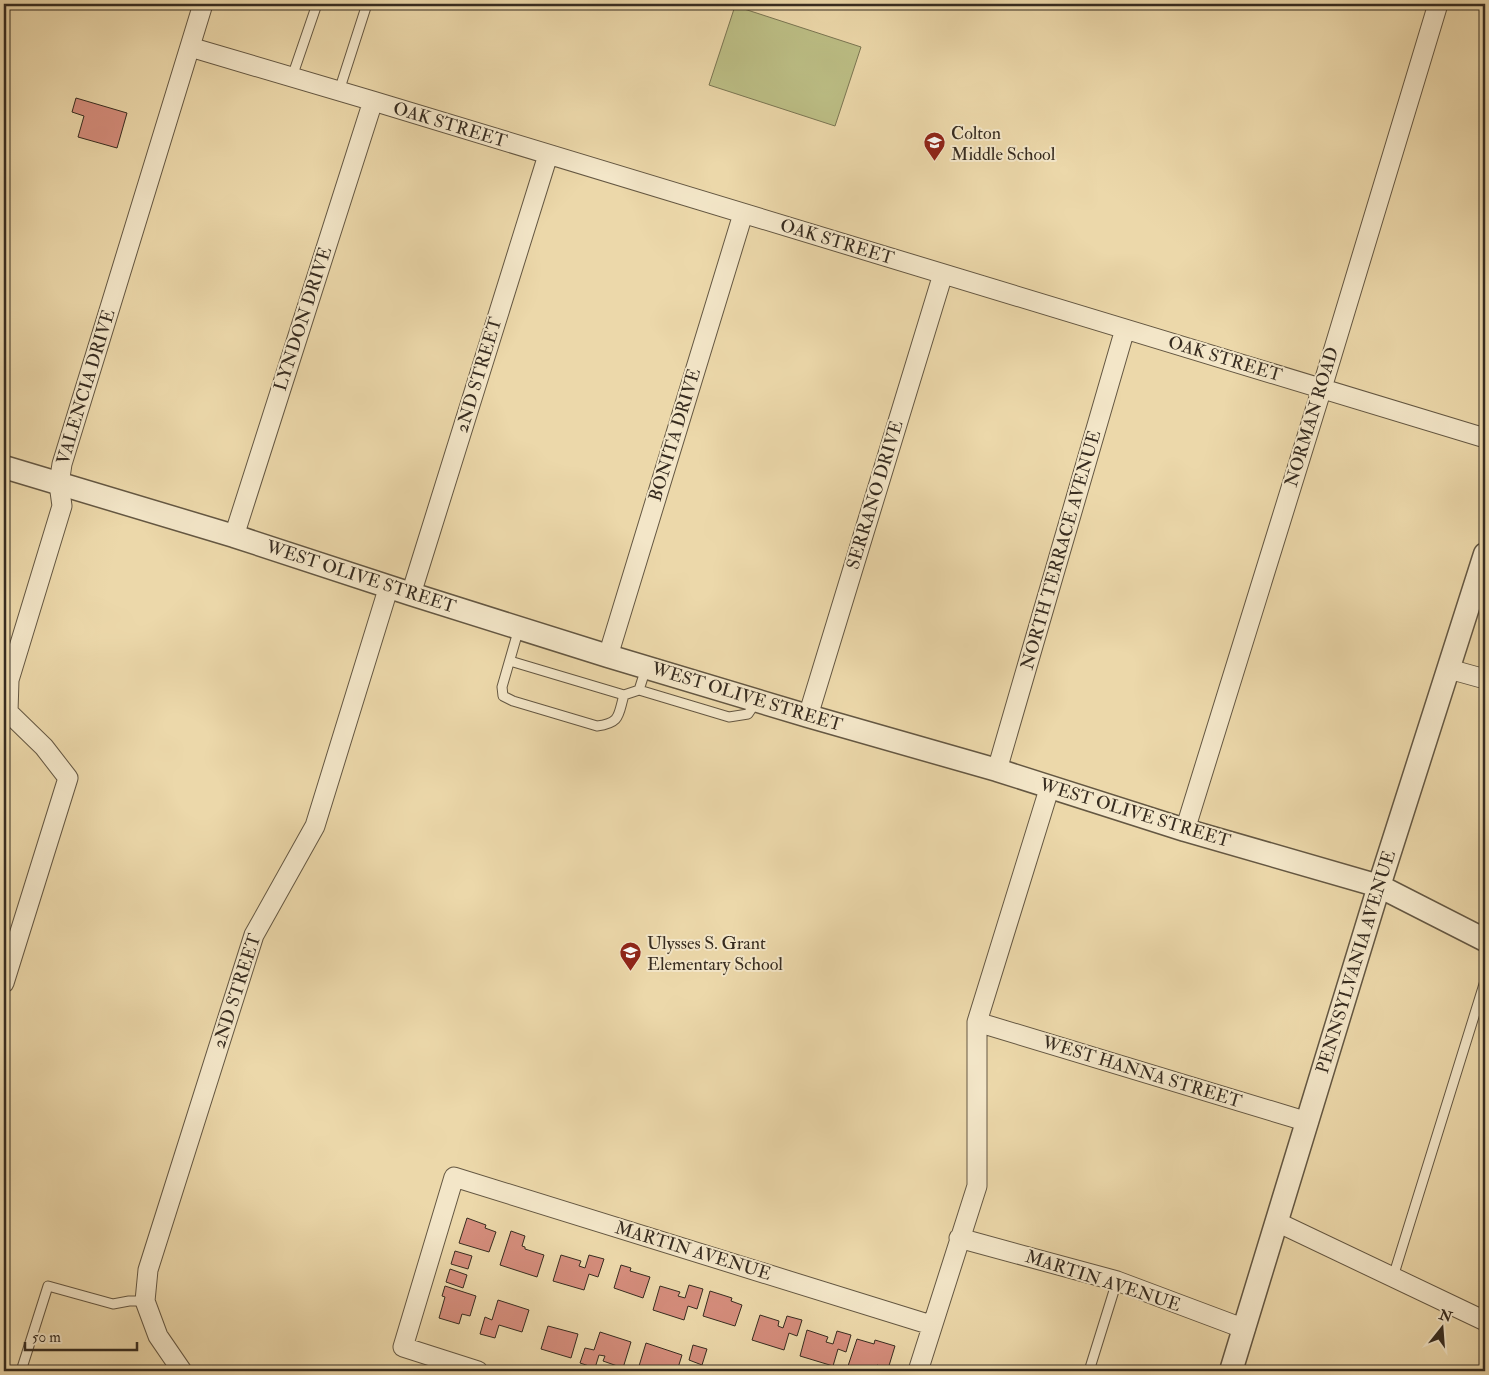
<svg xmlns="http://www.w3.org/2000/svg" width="1489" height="1375" font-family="'IM FELL Double Pica',serif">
	<rect width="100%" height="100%" fill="#ecd8aa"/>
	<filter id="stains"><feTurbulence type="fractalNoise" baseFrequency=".004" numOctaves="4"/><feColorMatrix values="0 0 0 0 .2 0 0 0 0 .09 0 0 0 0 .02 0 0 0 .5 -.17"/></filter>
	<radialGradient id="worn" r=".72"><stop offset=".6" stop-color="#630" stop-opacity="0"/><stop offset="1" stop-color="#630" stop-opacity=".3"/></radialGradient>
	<path fill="#bcbe85" stroke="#7a7552" d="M735 6 861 47 835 126 709 85Z"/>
	<path fill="#d58d7c" stroke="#372c20" d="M76 98 127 113 117 148 78 137 84 116 72 112Z
		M467 1218 486 1225 485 1228 496 1232 489 1252 459 1243Z
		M511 1231 525 1236 522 1246 525 1247V1249L544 1255 537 1277 500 1265Z
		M455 1251 472 1256 468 1269 451 1264Z
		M561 1255 581 1261 579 1266 585 1268 589 1255 604 1259 598 1277 589 1274 584 1290 553 1281Z
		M621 1265 631 1268 630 1271 650 1277 643 1298 614 1288Z
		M450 1269 467 1275 463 1288 446 1282Z
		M689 1285 703 1289 697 1309 688 1306 684 1320 653 1310 660 1286 680 1292 678 1296 685 1298Z
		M445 1286 476 1296 470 1316 462 1314 459 1324 439 1318 445 1297 442 1296Z
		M710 1291 732 1298 731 1301 742 1305 735 1326 703 1316Z
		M498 1300 529 1310 522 1332 499 1325 495 1338 480 1334 485 1317 492 1320Z
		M760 1315 779 1321 778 1326 783 1328 787 1316 802 1320 797 1336 789 1333 784 1350 752 1340Z
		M548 1326 578 1334 571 1358 541 1349Z
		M807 1330 828 1337 826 1342 833 1344 837 1331 851 1335 846 1352 838 1349 833 1366 800 1356Z
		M600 1332 631 1342 623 1368 603 1361 605 1356 599 1355 595 1368 580 1363 585 1348 594 1350Z
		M857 1339 874 1344 875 1340 895 1346 888 1369 877 1365 875 1371H854L847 1369Z
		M646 1343 682 1355 677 1371H657L639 1366Z
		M693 1345 707 1349 702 1365 689 1360Z"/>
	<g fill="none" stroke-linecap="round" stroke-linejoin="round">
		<defs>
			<path id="service" d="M292 77 317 4
				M339 91 367 4
				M519 628 502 687 503 696 513 701 597 726C621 723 618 715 624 695L639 690 646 668
				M510 661 624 695
				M639 690 729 717 748 714 756 702
				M1393 1277 1485 981
				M21 1371 48 1286 113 1304 129 1301H145
				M1089 1371 1117 1281"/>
			<path id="minor" d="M190 47 373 101 1485 438
				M234 536 373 101
				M411 594 548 155
				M608 656 743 214
				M1449 669 1485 679
				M808 716 943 274
				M997 770 1125 329
				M1185 830 1322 388 1438 4
				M4 983 68 778 44 747 8 712 9 680 62 506 59 484 62 464 203 4
				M977 1022 1308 1122
				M1277 1222 1485 1321
				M959 1238 1117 1281 1245 1329
				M182 1371 158 1336 145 1301 148 1270 254 935 315 826 389 586
				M478 1371 403 1347 454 1177 931 1325
				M918 1371 977 1186V1022L1050 786"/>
			<path id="tertiary" d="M4 467 234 536 411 594 608 656 808 716 997 770 1185 830 1379 886 1485 940
				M1231 1371 1379 886 1485 554"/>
		</defs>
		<use href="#service" stroke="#645742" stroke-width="11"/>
		<use href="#minor" stroke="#645742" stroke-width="21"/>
		<use href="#tertiary" stroke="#645742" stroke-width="25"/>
		<use href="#service" stroke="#f3e6c8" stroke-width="9"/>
		<use href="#minor" stroke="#f3e6c8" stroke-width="19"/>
		<use href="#tertiary" stroke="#f3e6c8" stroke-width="22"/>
	</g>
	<defs>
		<symbol id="school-pin" viewBox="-11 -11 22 30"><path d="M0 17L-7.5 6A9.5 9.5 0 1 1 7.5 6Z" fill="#8f2418" stroke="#f3e6c8"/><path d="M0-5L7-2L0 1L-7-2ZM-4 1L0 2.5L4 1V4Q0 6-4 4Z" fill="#fff"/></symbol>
	</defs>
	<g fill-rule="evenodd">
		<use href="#school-pin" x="922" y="130" width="25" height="34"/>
		<use href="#school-pin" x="618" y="940" width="25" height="34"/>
	</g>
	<g text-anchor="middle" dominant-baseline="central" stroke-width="4" stroke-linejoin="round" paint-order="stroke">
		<g font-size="18" fill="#372c20" stroke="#f3e6c8">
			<text transform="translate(450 125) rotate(17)">OAK STREET</text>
			<text transform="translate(837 242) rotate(17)">OAK STREET</text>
			<text transform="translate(303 319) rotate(-72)">LYNDON DRIVE</text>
			<text transform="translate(1225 359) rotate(17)">OAK STREET</text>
			<text transform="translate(479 375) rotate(-73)">2ND STREET</text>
			<text transform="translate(86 387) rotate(-73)">VALENCIA DRIVE</text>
			<text transform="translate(1312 417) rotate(-73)">NORMAN ROAD</text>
			<text transform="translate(675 435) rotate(-73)">BONITA DRIVE</text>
			<text transform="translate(875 495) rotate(-73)">SERRANO DRIVE</text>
			<text transform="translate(1061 550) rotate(-74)">NORTH TERRACE AVENUE</text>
			<text transform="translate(361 577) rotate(18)">WEST OLIVE STREET</text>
			<text transform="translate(747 697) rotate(17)">WEST OLIVE STREET</text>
			<text transform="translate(1135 813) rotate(17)">WEST OLIVE STREET</text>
			<text transform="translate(1356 962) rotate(-73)">PENNSYLVANIA AVENUE</text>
			<text transform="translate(237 991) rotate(-72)">2ND STREET</text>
			<text transform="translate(1142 1072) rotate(17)">WEST HANNA STREET</text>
			<text transform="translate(693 1251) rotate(17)">MARTIN AVENUE</text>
			<text transform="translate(1103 1281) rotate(18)">MARTIN AVENUE</text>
		</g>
		<g font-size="18" fill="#372c20" stroke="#f3e6c8" text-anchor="start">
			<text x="951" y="133">Colton<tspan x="951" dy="21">Middle School</tspan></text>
			<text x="647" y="943">Ulysses S. Grant<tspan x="647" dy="21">Elementary School</tspan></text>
		</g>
	</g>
	<rect width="1489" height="1375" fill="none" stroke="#ecd8aa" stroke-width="20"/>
	<rect x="5" y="5" width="1479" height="1365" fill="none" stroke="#372c20" stroke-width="2.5"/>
	<rect x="10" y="10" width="1469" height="1355" fill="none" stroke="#372c20"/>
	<g transform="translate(1442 1328) rotate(17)" stroke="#f3e6c8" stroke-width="4" paint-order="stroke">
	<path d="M0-4L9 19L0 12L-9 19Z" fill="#372c20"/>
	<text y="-8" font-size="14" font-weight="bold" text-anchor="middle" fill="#372c20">N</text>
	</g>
	<path d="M25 1342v8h112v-8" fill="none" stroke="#372c20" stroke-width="2.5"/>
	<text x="32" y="1342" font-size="15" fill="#372c20" stroke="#f3e6c8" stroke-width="4" paint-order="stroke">50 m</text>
	<rect width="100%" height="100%" filter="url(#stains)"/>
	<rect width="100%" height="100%" fill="url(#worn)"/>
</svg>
